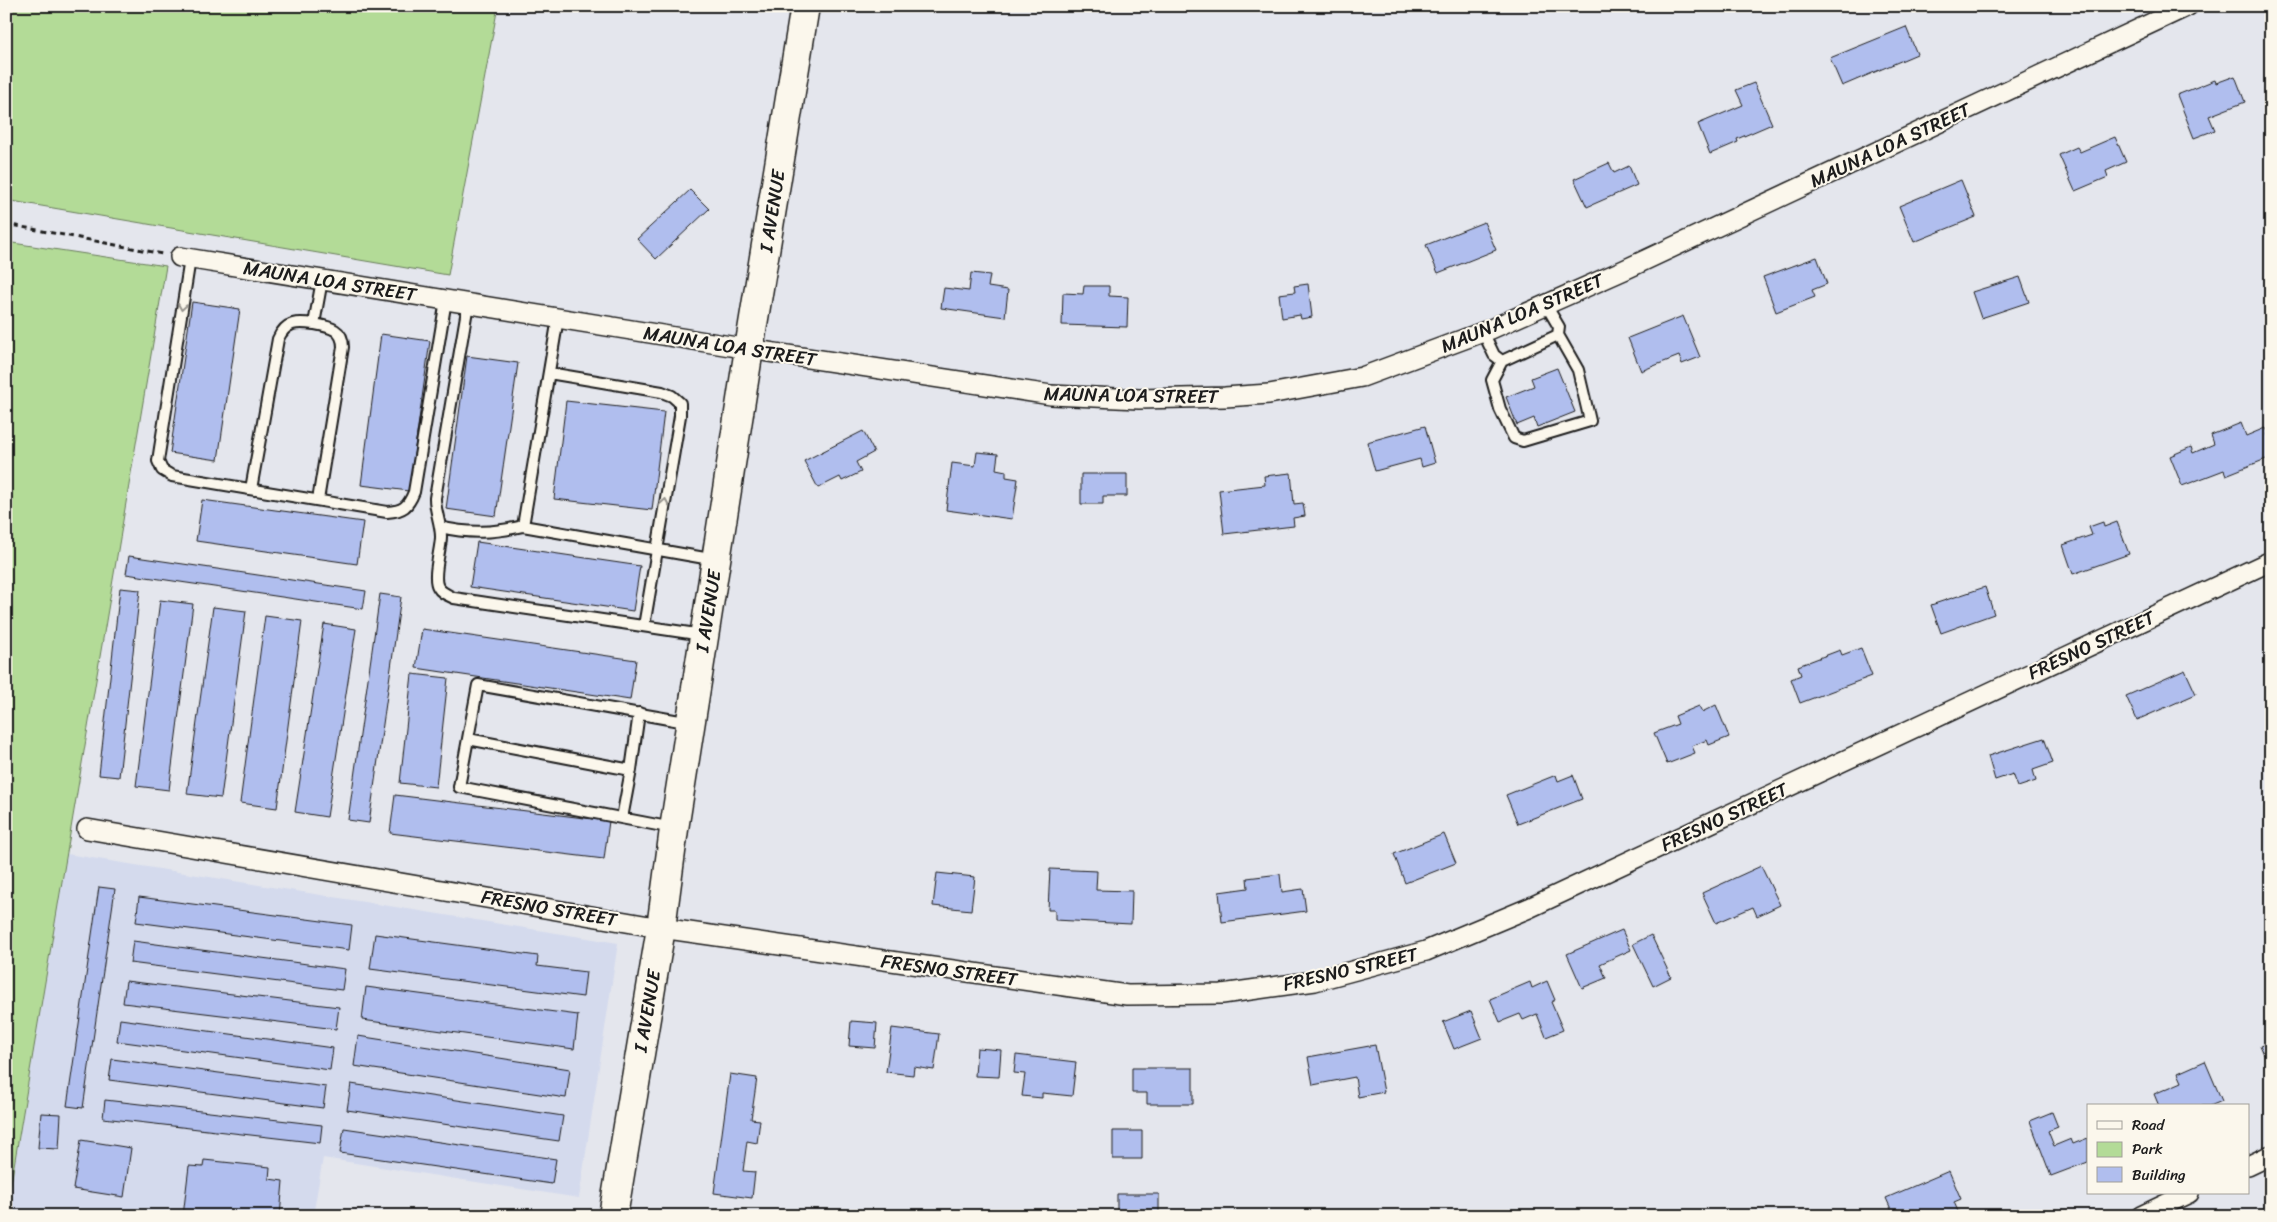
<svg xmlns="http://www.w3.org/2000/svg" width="2277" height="1222" font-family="Sriracha,sans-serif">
	<rect width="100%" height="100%" fill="#e4e6ed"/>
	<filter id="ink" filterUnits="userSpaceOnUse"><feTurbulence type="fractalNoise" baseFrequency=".02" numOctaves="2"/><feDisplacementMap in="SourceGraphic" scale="10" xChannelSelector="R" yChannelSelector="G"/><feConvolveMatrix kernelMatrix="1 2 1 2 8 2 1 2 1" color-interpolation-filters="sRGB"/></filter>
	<g filter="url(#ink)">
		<path fill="#d4daed" d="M67 854 618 943 579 1198 323 1158 313 1216H6Z"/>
		<path fill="#b3db97" stroke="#687c5a" d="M6 6H498L448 275 6 200Z
			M6 242 166 266 6 1213Z"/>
		<path fill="#b0beee" stroke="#1c1c1c" d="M1906 27 1917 54 1842 86 1830 58Z
			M2235 76 2245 102 2209 116 2215 130 2194 138 2177 95 2215 80 2216 83Z
			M1754 83 1772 124 1737 139 1738 142 1710 154 1698 124 1743 105 1736 90Z
			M2115 137 2126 162 2106 171 2108 177 2075 191 2059 155 2077 147 2080 152Z
			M1609 163 1614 173 1629 166 1637 185 1587 207 1574 179Z
			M1961 180 1976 217 1914 242 1899 206Z
			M690 190 709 209 656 259 637 239Z
			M1484 222 1496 250 1438 273 1426 245Z
			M1817 257 1827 284 1812 290 1815 297 1776 312 1763 277Z
			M971 273 990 275 988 287 1008 290 1005 317 941 308 944 288 969 291Z
			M2020 277 2029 302 1981 318 1972 292Z
			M1308 284 1312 317 1301 319 1300 315 1282 318 1279 294 1295 292 1294 286Z
			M1084 286H1109V296L1128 297 1127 327 1062 325 1063 293 1083 294Z
			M192 302 240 309 218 460 170 453Z
			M1683 316 1700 357 1682 364 1679 356 1641 371 1628 338Z
			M381 334 430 341 409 491 361 485Z
			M467 356 518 363 496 516 446 509Z
			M1557 368 1575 412 1537 427 1534 418 1517 425 1506 397 1534 386 1531 378Z
			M566 401 664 412 652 510 554 499Z
			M2241 423 2246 436 2265 428 2271 443V457L2226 475 2224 470 2182 486 2170 456 2191 447 2193 453 2214 444 2211 435Z
			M1425 426 1435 463 1422 467 1420 459 1375 471 1367 442Z
			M863 431 874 452 856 462 861 472 842 481 840 477 818 488 804 461Z
			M977 452 998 454 996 469 1006 471V477L1018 479 1012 519 946 510 952 463 975 466Z
			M1291 473 1294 504 1303 503 1305 516 1293 518 1294 526 1224 534 1219 490 1265 485 1264 476Z
			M1081 474H1127V496H1103V504H1081Z
			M202 500 363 522 357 564 196 541Z
			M2103 522 2104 527 2117 522 2129 554 2073 574 2063 545 2092 535 2089 527Z
			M477 542 640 566 633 611 470 587Z
			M129 556 366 591 363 609 126 574Z
			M1985 587 1994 614 1941 633 1931 605Z
			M120 588 140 590 119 777 99 775Z
			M380 594 401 597 369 823 348 820Z
			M160 600 193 604 169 790 136 786Z
			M213 607 246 611 221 798 187 794Z
			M265 616 302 621 277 808 240 803Z
			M324 624 356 629 327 817 295 812Z
			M422 629 636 660 630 700 416 668Z
			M1861 648 1872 676 1800 703 1791 679 1801 675 1798 666 1840 650 1842 655Z
			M2185 670 2196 694 2137 720 2126 696Z
			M412 674 448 678 436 787 400 783Z
			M1716 705 1729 737 1709 745 1707 740 1692 746 1695 753 1667 764 1654 733 1678 724 1675 716 1699 706 1702 712Z
			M2044 738 2053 763 2033 770 2036 781 2018 787 2013 774 1995 780 1988 756Z
			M1556 775 1558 781 1573 775 1582 799 1518 824 1506 795Z
			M395 795 609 821 604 859 390 833Z
			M1444 834 1456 863 1405 883 1394 854Z
			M1761 866 1780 905 1757 916 1753 907 1716 923 1702 893Z
			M1050 869 1097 871 1096 890 1132 891 1131 924 1055 920V910H1048Z
			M937 873 975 877 971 910 933 906Z
			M1280 874 1282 892 1303 889 1306 911 1222 922 1219 892 1248 888 1247 878Z
			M99 887 115 889 83 1108 67 1106Z
			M139 897 352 925 349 950 136 922Z
			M1622 930 1631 950 1600 964 1606 978 1582 988 1567 954Z
			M375 934 538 956 537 966 586 972 583 997 370 969Z
			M1651 935 1671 977 1653 986 1633 944Z
			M133 941 345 969 342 990 130 963Z
			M126 981 339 1007 336 1029 123 1003Z
			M1547 981 1555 1000 1551 1002 1563 1030 1546 1037 1537 1014 1523 1020 1520 1014 1500 1022 1490 999 1530 982 1532 988Z
			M366 987 578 1015 574 1049 362 1020Z
			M1471 1011 1482 1038 1454 1049 1443 1022Z
			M120 1019 333 1048 330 1070 117 1041Z
			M851 1021 877 1023 875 1048 849 1046Z
			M892 1028 939 1034 934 1070 914 1067 913 1075 886 1072Z
			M358 1036 570 1069 566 1098 354 1066Z
			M2271 1041V1071L2260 1045Z
			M1375 1045 1384 1092 1358 1097 1355 1077 1313 1085 1308 1057Z
			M977 1048 1001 1050 999 1077 975 1076Z
			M1016 1055 1076 1062 1072 1096 1042 1093V1098L1022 1096 1025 1074 1014 1073Z
			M112 1059 326 1087 323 1108 109 1080Z
			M2205 1061 2222 1101 2210 1106H2159L2154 1094 2182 1082 2178 1073Z
			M1132 1068H1193V1104H1147V1093H1132Z
			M730 1074 757 1078 751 1119 760 1120 757 1143 747 1141 743 1171 755 1172 752 1198 714 1193Z
			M351 1084 563 1116 559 1141 347 1110Z
			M105 1100 322 1125 320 1143 103 1118Z
			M2052 1112 2058 1127 2048 1131 2054 1146 2071 1139 2073 1144 2088 1138V1162L2051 1176 2030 1121Z
			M41 1113 61 1114 59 1149 38 1148Z
			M344 1128 556 1159 552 1184 340 1153Z
			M1113 1131H1142V1159H1113Z
			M81 1140 131 1148 124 1197 73 1189Z
			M204 1160 270 1167 269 1179 283 1181 280 1216H183L189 1166 203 1167Z
			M1949 1171 1961 1199 1954 1202 1960 1216H1894L1886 1198Z
			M1117 1194H1159V1216H1117Z"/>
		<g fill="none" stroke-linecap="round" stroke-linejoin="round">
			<defs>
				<path id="lane" d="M190 259 160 448 158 461 162 470 172 476 387 512C403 511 408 507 414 492L446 300
					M468 304 435 498C435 512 441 523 441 537 441 549 432 577 438 587 441 593 448 595 454 598L703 635
					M558 318 523 526 716 560
					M314 324C330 327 343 329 343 347L318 500
					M1483 332 1494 355 1502 361 1558 335 1559 327 1546 305
					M1502 361 1492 380 1500 409 1514 438 1523 441 1590 421 1578 370 1558 335
					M549 373 662 392 672 396 680 403V416L644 626
					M251 489 278 339C286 321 297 322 314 324L322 280
					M440 527C469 534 494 533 523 526
					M468 739 631 770 639 713
					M622 818 631 770
					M673 828 459 787 478 685 691 723"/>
				<path id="street" d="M180 257 749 349 1051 395 1139 399 1225 397 1269 394 1362 377 1491 329 1624 270 2188 6
					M87 829 661 928 1127 995 1222 994 1315 981 1426 951 1529 908 2271 561
					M2248 1166 2271 1155
					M2141 1216 2189 1193"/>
				<path id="primary" d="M613 1216 661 928 674 829 749 349 805 6"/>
			</defs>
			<use href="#lane" stroke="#1c1c1c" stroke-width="14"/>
			<use href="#street" stroke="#1c1c1c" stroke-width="22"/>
			<use href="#primary" stroke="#1c1c1c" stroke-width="31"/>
			<path stroke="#1c1c1c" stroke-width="3" stroke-dasharray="5 4" stroke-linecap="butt" d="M6 224 163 254"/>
			<use href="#lane" stroke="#fbf7ec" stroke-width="10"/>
			<use href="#street" stroke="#fbf7ec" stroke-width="19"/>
			<use href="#primary" stroke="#fbf7ec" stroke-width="28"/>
		</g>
		<defs><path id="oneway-chevron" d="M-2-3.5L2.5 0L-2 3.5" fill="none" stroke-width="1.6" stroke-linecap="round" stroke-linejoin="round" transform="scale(1.25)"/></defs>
		<g stroke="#97948e">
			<use href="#oneway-chevron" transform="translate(182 307) rotate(99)"/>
			<use href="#oneway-chevron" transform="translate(665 502) rotate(-80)"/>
		</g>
	</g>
	<g text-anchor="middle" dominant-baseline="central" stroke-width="4" stroke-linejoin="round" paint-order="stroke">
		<g font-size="19" fill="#1c1c1c" stroke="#fbf7ec">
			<text transform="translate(1890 145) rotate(-25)">MAUNA LOA STREET</text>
			<text transform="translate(772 211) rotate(-81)">I AVENUE</text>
			<text transform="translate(330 281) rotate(9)">MAUNA LOA STREET</text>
			<text transform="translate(1522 313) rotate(-23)">MAUNA LOA STREET</text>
			<text transform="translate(730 346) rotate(9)">MAUNA LOA STREET</text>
			<text transform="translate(1131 395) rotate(1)">MAUNA LOA STREET</text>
			<text transform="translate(708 611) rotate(-81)">I AVENUE</text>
			<text transform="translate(2091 645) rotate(-25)">FRESNO STREET</text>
			<text transform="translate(1724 817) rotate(-25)">FRESNO STREET</text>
			<text transform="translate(549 908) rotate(10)">FRESNO STREET</text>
			<text transform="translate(1350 969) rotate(-13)">FRESNO STREET</text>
			<text transform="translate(949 970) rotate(8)">FRESNO STREET</text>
			<text transform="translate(647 1011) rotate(-80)">I AVENUE</text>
		</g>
	</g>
	<rect width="2277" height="1222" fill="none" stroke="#fbf7ec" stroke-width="25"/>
	<rect x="12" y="12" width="2252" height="1197" fill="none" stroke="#1c1c1c" stroke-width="2" filter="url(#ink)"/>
	<rect x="2087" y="1104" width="162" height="90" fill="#fbf7ec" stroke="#a29f99"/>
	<rect x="2097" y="1121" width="25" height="8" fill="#fbf7ec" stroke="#a29f99"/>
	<text x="2132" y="1130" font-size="15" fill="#1c1c1c">Road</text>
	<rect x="2097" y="1142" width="25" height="15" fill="#b3db97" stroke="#a29f99"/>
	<text x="2132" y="1154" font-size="15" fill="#1c1c1c">Park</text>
	<rect x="2097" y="1167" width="25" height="15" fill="#b0beee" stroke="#a29f99"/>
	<text x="2132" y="1180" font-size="15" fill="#1c1c1c">Building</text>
</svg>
